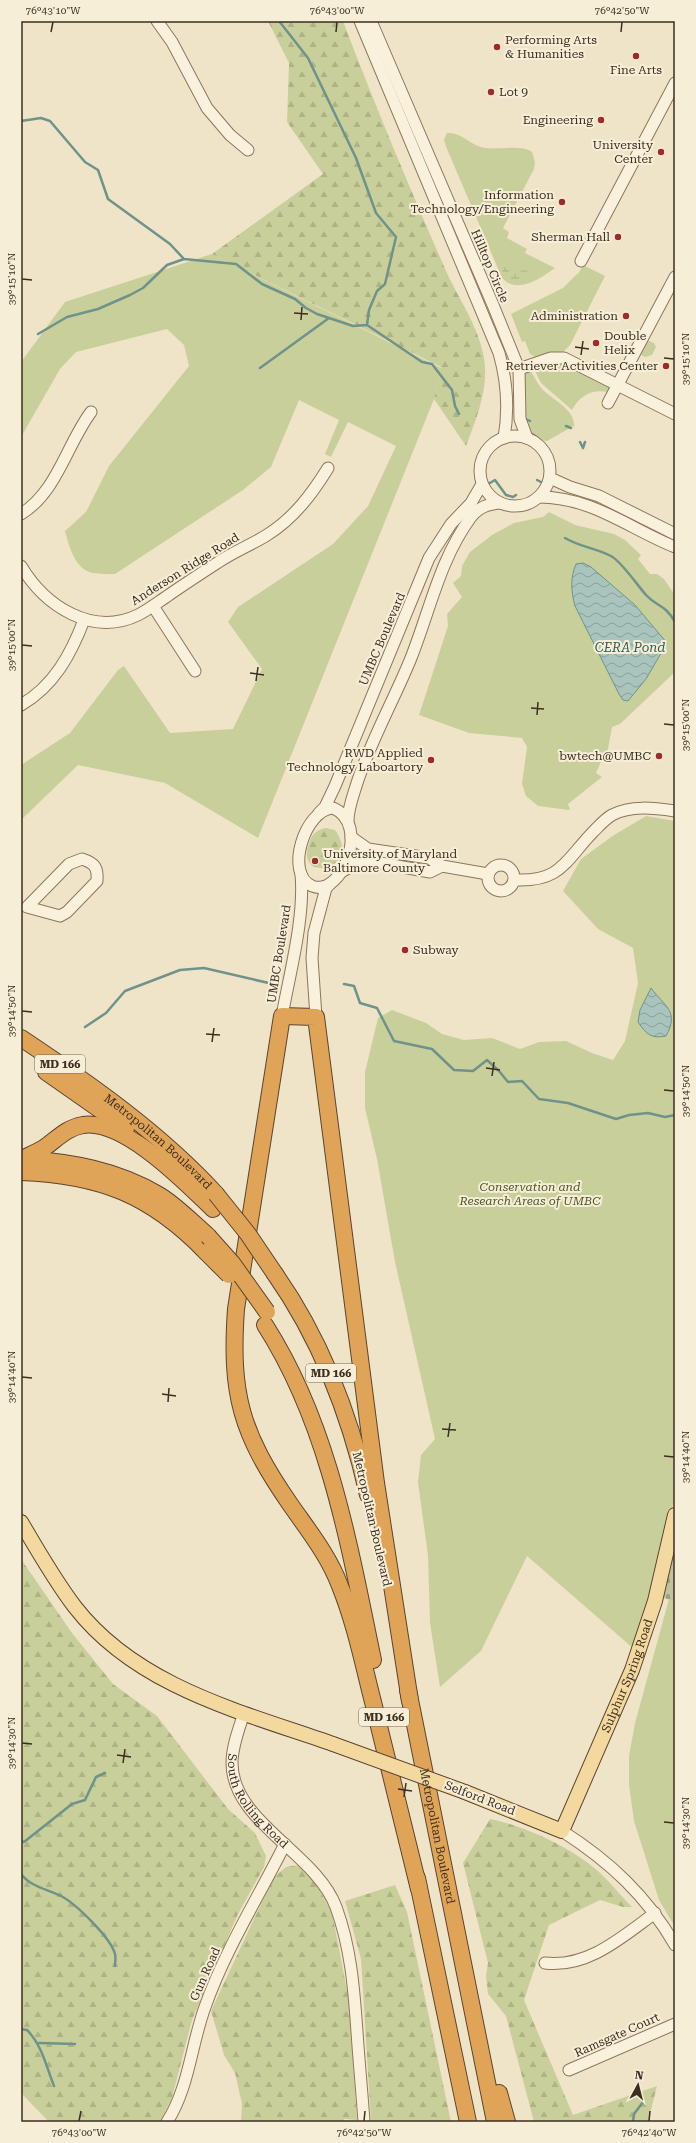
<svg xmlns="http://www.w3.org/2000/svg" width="696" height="2143" font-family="'Roboto Serif',serif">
	<defs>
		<pattern id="forest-firs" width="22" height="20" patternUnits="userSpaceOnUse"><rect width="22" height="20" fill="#c9cf9b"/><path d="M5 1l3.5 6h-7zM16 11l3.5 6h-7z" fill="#aeb285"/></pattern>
		<pattern id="wetland-marsh" width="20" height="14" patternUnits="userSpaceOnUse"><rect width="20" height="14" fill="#c9cf9b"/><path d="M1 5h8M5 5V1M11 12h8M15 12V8" fill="none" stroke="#aeb285"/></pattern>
		<pattern id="cemetery-stones" width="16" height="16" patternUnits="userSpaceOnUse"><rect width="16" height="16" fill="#bfc49a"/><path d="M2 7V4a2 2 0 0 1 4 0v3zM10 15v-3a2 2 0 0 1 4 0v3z" fill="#9ca07d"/></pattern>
		<pattern id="water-waves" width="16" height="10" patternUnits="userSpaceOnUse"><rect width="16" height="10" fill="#a9c4bc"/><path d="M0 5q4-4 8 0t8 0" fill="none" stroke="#8ba098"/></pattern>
	</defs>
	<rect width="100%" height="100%" fill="#f0e4c8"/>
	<path fill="#c9cf9b" d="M447 133C462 132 471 146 485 148 497 150 523 144 532 152L535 162 534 169 503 228 509 232 507 238 527 249 525 253 555 268C541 278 518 295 502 278L447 149 444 140Z
		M212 254 441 368 434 399 258 838 165 783 78 765 21 820V765L70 733 118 670 124 666 170 733 233 729 262 669 228 622 238 607 333 544 368 506 396 446 348 422 331 457 325 454 339 420 299 400 271 467 243 490 115 574C108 574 100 574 93 573 75 570 69 546 65 531L86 512 109 466 189 366 184 345 167 329 76 352 60 369 21 437V362L65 302Z
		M583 265 605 276 570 345 561 354 535 357 530 354 525 341 522 342 511 314 563 288 577 274H578Z
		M647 340 654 343 656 347 652 355 645 357 640 354Z
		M560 362 610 387 608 392C591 389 580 396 572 410L541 383 534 369 538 366Z
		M530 370C534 376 537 383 542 389 552 399 576 410 574 427L571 426 570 428 547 441C533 440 530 430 525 419H529L524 416 523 375Z
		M549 512 575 525 614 534 625 540 641 555 638 559 650 574H657L664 579 675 595V672L620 724 612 727 607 754 604 755 596 773 602 777 568 804 570 809 569 810 538 806 526 796 522 784 527 747 522 738 469 733 419 715 448 626 447 614 462 597 453 583 461 576 462 566 470 552 492 535 514 523 543 517Z
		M646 816 675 821V1497L667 1525 652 1593 634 1649 527 1556 481 1651 440 1687 430 1623 428 1556 418 1482 421 1455 435 1439 395 1262 377 1159 365 1108V1072L378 1018 392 1010 426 1023 442 1034 464 1040 492 1038 520 1049 539 1042 566 1041 592 1053 613 1060 625 1041 638 983 633 948 598 929 563 891 581 859 614 835Z
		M669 1599 675 1601V1927L659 1900 634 1821 629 1785V1756L635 1723Z"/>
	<path fill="url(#forest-firs)" d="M268 21H343C374 103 408 184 443 264 456 296 478 323 484 358 489 388 477 417 466 446L434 399 441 367 212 254 323 174 287 122 289 63Z
		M326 828 335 830C364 870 294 885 309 843 312 834 316 830 326 828Z
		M21 1559 72 1633 113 1684 157 1716 228 1809 255 1833 266 1856 264 1867 238 1914 192 2020 172 2098 160 2122H49L21 2093Z
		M490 1819C522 1825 568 1846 593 1867 607 1878 619 1894 632 1907H623L600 1900 549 1925 524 2000 573 2115 657 2086 648 2122H534L506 2016 488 1994 486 1976 488 1963 463 1863Z
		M298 1865 315 1882 332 1912 349 2001 357 2120 344 2119V2122H241L242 2104 235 2073 224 2055 211 2011 273 1878 286 1867Z
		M395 1885 407 1912 451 2122 371 2121 361 1959 345 1901Z"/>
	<path fill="url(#wetland-marsh)" d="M501 258 506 259 514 268 532 272 533 276 523 282 505 278 499 262Z"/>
	<path fill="url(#cemetery-stones)" d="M675 1532V1601L660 1597Z"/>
	<path fill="url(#water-waves)" stroke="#6f938a" d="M583 563 591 567 635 605 667 643 646 679 628 701 623 700 619 694 575 606C571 591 570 578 576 564Z
		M651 988C664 1006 680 1011 666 1036 651 1039 646 1034 638 1022L640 1010Z"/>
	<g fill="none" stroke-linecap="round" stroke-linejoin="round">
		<path stroke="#6f938a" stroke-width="2.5" d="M279 21 308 58 356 158 376 213 396 237 385 284 377 291 369 310 367 325
			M21 121 41 118 50 121 85 162 98 170 108 199 170 244 184 259 236 264 262 284 295 299 306 308 317 314 353 326 367 325 422 362 432 364 452 390 455 406 459 414
			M38 334 67 317 98 309 130 295 143 288 167 265 184 259
			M260 368 329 318
			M524 418 530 421
			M566 426 571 428
			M580 442 583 448
			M583 448 585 442
			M537 480 543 483
			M487 483H490L495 480 506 495 513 497 516 495
			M565 538C580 547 596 548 611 556 621 561 638 586 646 595 657 607 665 604 675 622
			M344 984 354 986 360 1003 377 1008 394 1041 432 1049 454 1070 473 1071 487 1060 499 1071 508 1082 522 1081 539 1099 568 1103 616 1119 629 1115 648 1113 665 1117 675 1115
			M85 1027 106 1013 125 991 180 970 204 968 273 984
			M21 1841 24 1842 72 1804 85 1800 96 1777 105 1773
			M21 1874C31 1887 47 1889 61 1896 75 1903 111 1938 115 1954 116 1958 115 1962 115 1966
			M21 2029 27 2030C42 2045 46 2066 54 2086
			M39 2043 75 2044
			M633 2122 634 2114 643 2102"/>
		<defs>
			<g id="minor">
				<path d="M157 21 172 42 207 108 230 135 248 150"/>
				<path d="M360 21 499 353C507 381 509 409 504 438"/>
				<path d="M371 21 493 305 519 369 520 419 527 438"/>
				<path d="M581 261 675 83"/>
				<path d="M519 369 551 358H564L675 414"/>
				<path d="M608 403 675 277"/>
				<circle cx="515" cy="471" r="35"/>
				<path d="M550 478 570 487 599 496 675 534"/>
				<path d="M539 497C592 497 628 528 675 547"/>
				<path d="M21 514C57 492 67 444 91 412"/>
				<path d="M21 566C45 606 92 637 138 615 148 610 157 603 166 597 183 585 200 574 217 563 233 552 251 545 267 535 294 518 312 494 328 468"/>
				<path d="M153 606 195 671"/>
				<path d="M21 705C54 686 71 654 84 620"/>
				<path d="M333 808C371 824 342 898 312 886 284 874 305 809 333 808Z"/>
				<path d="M319 813 325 807 335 786 429 558 451 524 471 503 482 484"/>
				<path d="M348 821C348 808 353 796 357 783 371 740 394 700 411 658 430 610 440 559 471 517 479 507 488 504 500 503"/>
				<path d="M351 837 368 849 429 858 442 866 488 874"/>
				<path d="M82 859C95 863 98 868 97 881L67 912 60 916 27 907 69 864Z"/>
				<circle cx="501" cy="878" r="13"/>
				<path d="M341 872 355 864 370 861 430 872 442 866"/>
				<path d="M515 880C561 882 565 861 593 832 599 826 605 819 612 815 631 805 654 808 675 811"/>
				<path d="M282 1016C290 972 305 917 301 874"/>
				<path d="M316 1017 312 958 314 933 326 888 331 883"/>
				<path id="s1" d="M244 1713C239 1729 232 1746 232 1763 232 1822 316 1853 336 1907 351 1948 354 1989 357 2032 359 2062 362 2092 364 2122"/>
				<path d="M562 1831C609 1861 647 1896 675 1945"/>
				<path d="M545 1963C588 1968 622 1937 655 1913"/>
				<path d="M569 2070 675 2024"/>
				<path d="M167 2122C189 2088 191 2045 205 2007 225 1950 258 1898 285 1844"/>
			</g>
			<g id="major">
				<path d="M21 1522C38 1551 55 1581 75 1607 137 1687 242 1712 333 1744"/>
				<path id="s2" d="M465 1792 562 1831 632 1670 655 1601 675 1515"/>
			</g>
			<g id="highway">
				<path id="s3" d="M21 1038C90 1084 160 1133 216 1194"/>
				<path d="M46 1072 126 1128"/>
				<path d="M22 1159C30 1155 37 1152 44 1148 57 1139 66 1128 83 1125 124 1119 185 1182 213 1209"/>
				<path d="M24 1159C71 1162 117 1170 159 1195 177 1206 192 1222 208 1236"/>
				<path d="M21 1172C100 1175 151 1195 206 1252"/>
				<path d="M275 1274C322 1341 350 1415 368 1495"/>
				<path d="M265 1325C329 1425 349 1545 373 1660"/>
				<path id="s4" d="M408 1690 495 2122"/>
				<path d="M410 1701 376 1483 316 1017 282 1016 236 1309C230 1395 241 1433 290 1504 308 1530 329 1556 340 1586 355 1623 363 1663 373 1702 388 1764 404 1827 419 1889"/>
				<path d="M417 1878 468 2122"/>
				<path d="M499 2093 507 2122"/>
			</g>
		</defs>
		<use href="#minor" stroke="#8d765c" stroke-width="13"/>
		<use href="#major" stroke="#5b4430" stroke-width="16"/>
		<use href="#highway" stroke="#5b4430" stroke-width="18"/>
		<use href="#minor" stroke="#faf1dc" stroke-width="11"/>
		<use href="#major" stroke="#f3d9a0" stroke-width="14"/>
		<use href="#highway" stroke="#e0a458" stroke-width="16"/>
		<defs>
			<path id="major-bridge" d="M333 1744 465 1792"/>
			<path id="highway-bridge" d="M216 1194 248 1234 275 1274
				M208 1236 232 1263 267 1312
				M206 1252 229 1275"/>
		</defs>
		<use href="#major-bridge" stroke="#5b4430" stroke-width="16" stroke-linecap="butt"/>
		<use href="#highway-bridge" stroke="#5b4430" stroke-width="18" stroke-linecap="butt"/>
		<use href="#major-bridge" stroke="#f3d9a0" stroke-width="14"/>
		<use href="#highway-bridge" stroke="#e0a458" stroke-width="16"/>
	</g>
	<path fill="none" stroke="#3d2e20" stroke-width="1.5" d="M51 32 53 22M336 32 337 22M621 32 622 22M22 279 32 280M294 313 308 314M301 320 302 307M575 347 589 349M581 355 583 341M664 358 674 359M22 645 32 646M250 673 264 675M256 681 258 667M531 708 544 709M537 715 538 702M664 724 674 725M22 1011 32 1012M206 1034 220 1035M212 1042 214 1028M486 1068 500 1070M492 1076 494 1062M664 1090 674 1091M22 1377 32 1378M162 1394 176 1396M168 1402 169 1388M442 1429 456 1430M448 1437 450 1423M664 1456 674 1457M22 1743 32 1744M117 1755 131 1757M123 1763 125 1749M398 1789 412 1791M404 1797 406 1783M664 1822 674 1823M79 2121 81 2111M364 2121 365 2111M649 2121 650 2111"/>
	<g fill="#9e2a2b" stroke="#f7eed8" stroke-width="1.5">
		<circle cx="497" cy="47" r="4"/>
		<circle cx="636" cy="56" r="4"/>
		<circle cx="491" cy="92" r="4"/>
		<circle cx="601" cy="120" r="4"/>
		<circle cx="661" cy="152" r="4"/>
		<circle cx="562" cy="202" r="4"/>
		<circle cx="618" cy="237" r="4"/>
		<circle cx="626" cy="316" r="4"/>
		<circle cx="596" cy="343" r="4"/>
		<circle cx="666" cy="366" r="4"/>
		<circle cx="659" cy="756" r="4"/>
		<circle cx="431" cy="760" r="4"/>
		<circle cx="315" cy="861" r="4"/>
		<circle cx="405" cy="950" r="4"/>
	</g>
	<g text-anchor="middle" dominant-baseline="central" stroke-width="4" stroke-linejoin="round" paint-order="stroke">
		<g fill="#f7eed8" stroke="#756857" stroke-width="1">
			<rect x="35" y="1055" width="50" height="18" rx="3"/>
			<rect x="306" y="1364" width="50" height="18" rx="3"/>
			<rect x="359" y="1708" width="50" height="18" rx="3"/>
		</g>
		<g font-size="11" font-weight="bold" fill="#3d2e20">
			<text x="60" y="1064">MD 166</text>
			<text x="331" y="1373">MD 166</text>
			<text x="384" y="1717">MD 166</text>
		</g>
		<g font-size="12" fill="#3d2e20" stroke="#f7eed8" text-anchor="end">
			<text x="505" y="40" text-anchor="start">Performing Arts<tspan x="505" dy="14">&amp; Humanities</tspan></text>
			<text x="636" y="70" text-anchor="middle">Fine Arts</text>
			<text x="499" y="92" text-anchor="start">Lot 9</text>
			<text x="593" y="120">Engineering</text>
			<text x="653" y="145">University<tspan x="653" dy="14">Center</tspan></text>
			<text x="554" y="195">Information<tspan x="554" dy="14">Technology/Engineering</tspan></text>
			<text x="610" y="237">Sherman Hall</text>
			<text x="618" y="316">Administration</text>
			<text x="604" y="336" text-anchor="start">Double<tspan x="604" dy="14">Helix</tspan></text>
			<text x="658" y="366">Retriever Activities Center</text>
			<text x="423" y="753">RWD Applied<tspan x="423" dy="14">Technology Laboartory</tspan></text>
			<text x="651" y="756">bwtech@UMBC</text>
			<text x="323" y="854" text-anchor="start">University of Maryland<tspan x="323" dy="14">Baltimore County</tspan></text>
			<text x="413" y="950" text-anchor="start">Subway</text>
		</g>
		<g font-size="12" fill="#3d2e20" stroke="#f7eed8">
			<text transform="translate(490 266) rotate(67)">Hilltop Circle</text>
			<text transform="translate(185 569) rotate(-32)">Anderson Ridge Road</text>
			<text transform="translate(382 639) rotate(-67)">UMBC Boulevard</text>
			<text transform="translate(279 954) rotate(-81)">UMBC Boulevard</text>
			<text stroke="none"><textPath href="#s3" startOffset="172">Metropolitan Boulevard</textPath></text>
			<text transform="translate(372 1519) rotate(77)">Metropolitan Boulevard</text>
			<text stroke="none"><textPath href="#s2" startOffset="273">Sulphur Spring Road</textPath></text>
			<text transform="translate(480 1798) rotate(21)">Selford Road</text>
			<text stroke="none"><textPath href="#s1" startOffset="98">South Rolling Road</textPath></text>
			<text stroke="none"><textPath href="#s4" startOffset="149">Metropolitan Boulevard</textPath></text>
			<text transform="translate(205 1974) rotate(-66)">Gun Road</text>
			<text transform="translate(617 2035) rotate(-24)">Ramsgate Court</text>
		</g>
		<g font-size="12" font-style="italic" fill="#4d5a26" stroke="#f7eed8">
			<text x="530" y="1187">Conservation and<tspan x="530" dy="14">Research Areas of UMBC</tspan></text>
		</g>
		<g font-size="13" font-style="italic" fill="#2f5d5a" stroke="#f7eed8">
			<text x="630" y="647">CERA Pond</text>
		</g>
	</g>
	<rect width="696" height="2143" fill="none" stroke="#f7eed8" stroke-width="44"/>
	<g transform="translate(638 2085) rotate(7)" stroke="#f7eed8" stroke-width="3" paint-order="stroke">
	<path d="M0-3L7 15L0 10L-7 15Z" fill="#3d2e20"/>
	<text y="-6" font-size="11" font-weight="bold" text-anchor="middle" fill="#3d2e20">N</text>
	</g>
	<rect x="22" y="22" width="652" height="2099" fill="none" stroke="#3d2e20" stroke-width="1.5"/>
	<g font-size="10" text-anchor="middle" fill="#3d2e20">
		<text x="53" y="14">76°43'10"W</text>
		<text x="337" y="14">76°43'00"W</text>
		<text x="622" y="14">76°42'50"W</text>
		<text transform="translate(11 279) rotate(-90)" y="4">39°15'10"N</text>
		<text transform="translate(685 359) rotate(-90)" y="4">39°15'10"N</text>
		<text transform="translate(11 645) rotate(-90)" y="4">39°15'00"N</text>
		<text transform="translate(685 725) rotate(-90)" y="4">39°15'00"N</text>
		<text transform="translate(11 1011) rotate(-90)" y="4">39°14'50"N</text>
		<text transform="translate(685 1091) rotate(-90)" y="4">39°14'50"N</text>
		<text transform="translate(11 1377) rotate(-90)" y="4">39°14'40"N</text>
		<text transform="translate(685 1457) rotate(-90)" y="4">39°14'40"N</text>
		<text transform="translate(11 1743) rotate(-90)" y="4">39°14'30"N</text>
		<text transform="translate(685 1823) rotate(-90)" y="4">39°14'30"N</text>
		<text x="79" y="2136">76°43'00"W</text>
		<text x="364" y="2136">76°42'50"W</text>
		<text x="649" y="2136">76°42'40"W</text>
	</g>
</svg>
